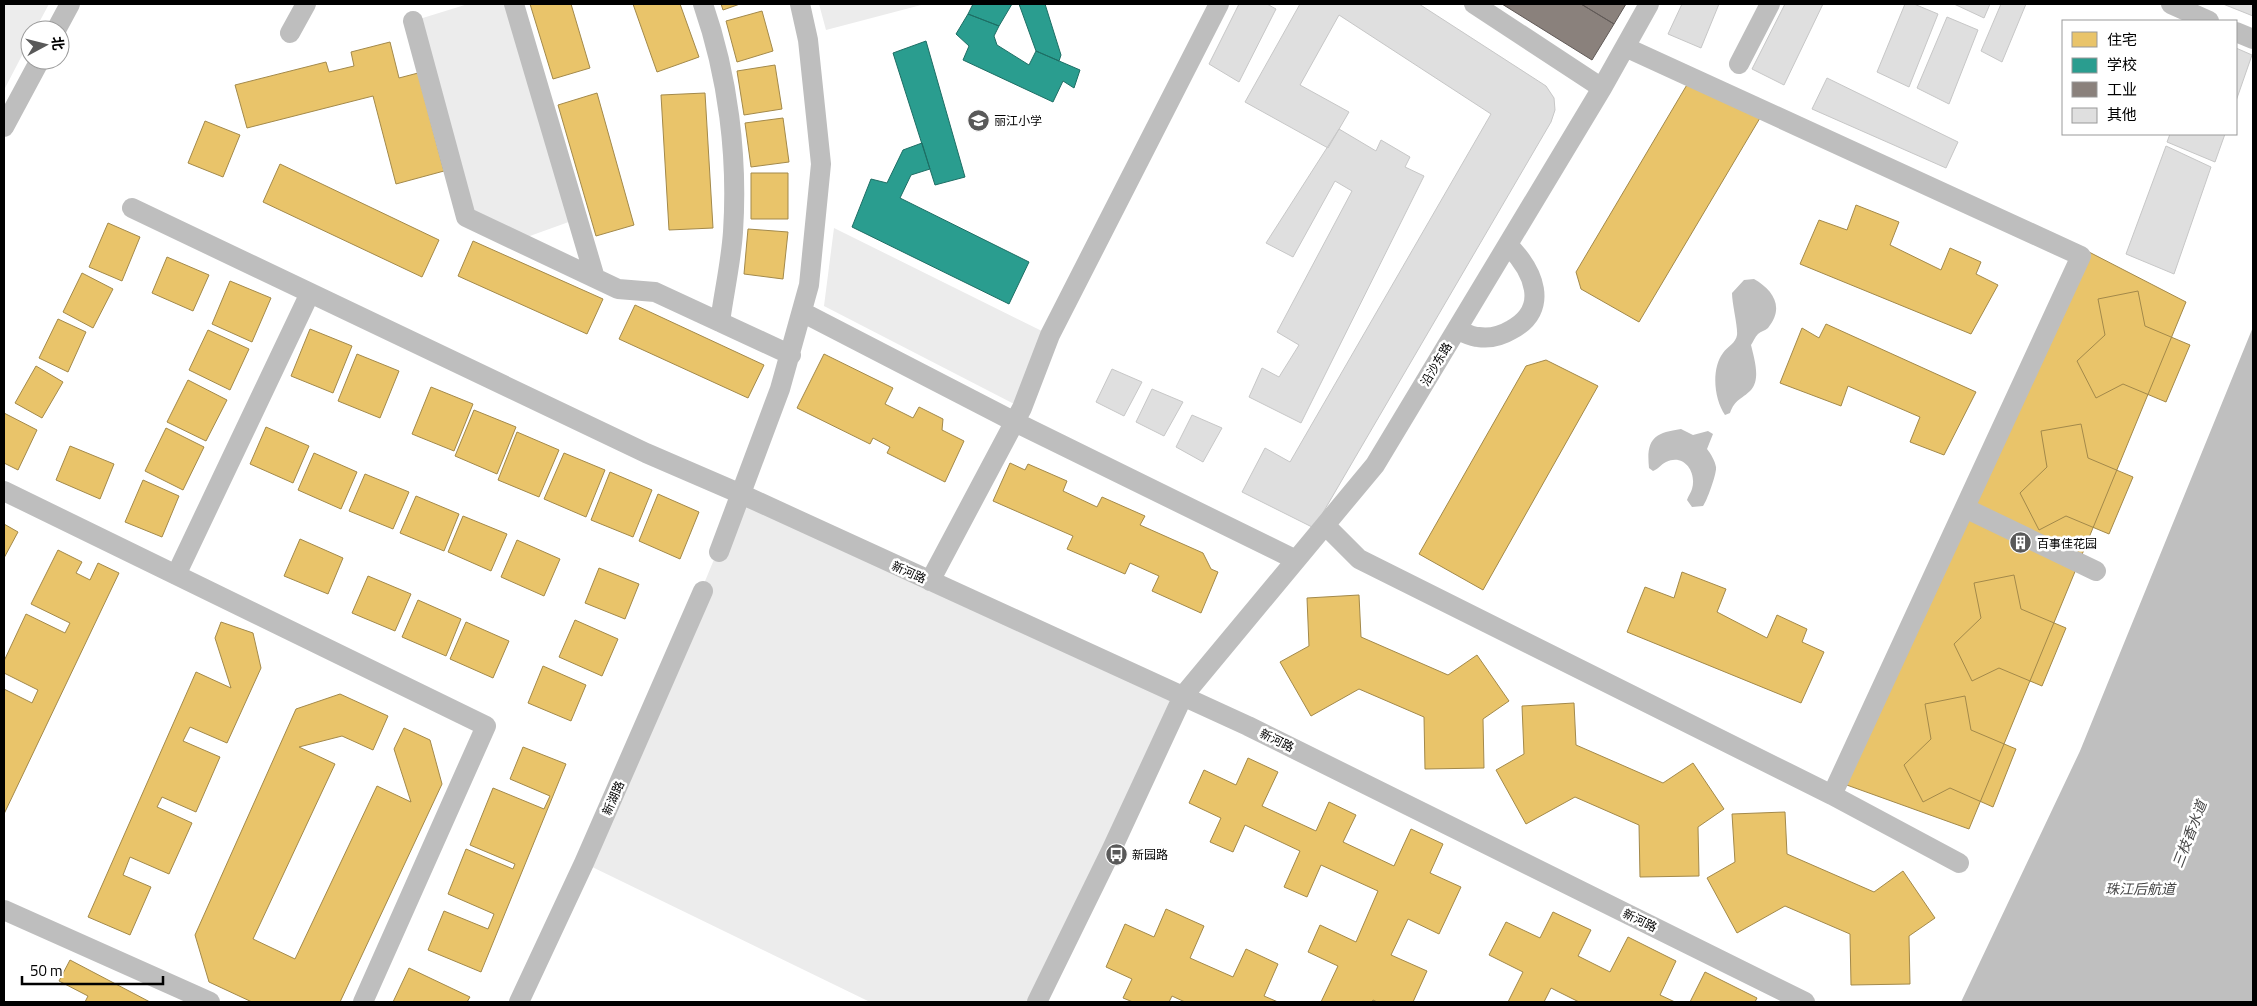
<svg xmlns="http://www.w3.org/2000/svg" width="2257" height="1006" font-family="'Titillium Web','Noto Sans SC',sans-serif">
	<rect width="100%" height="100%" fill="#fff"/>
	<path fill="#ececec" d="M4 4H49L35 30H30V40L4 90Z
		M468 4H514L577 219 516 241 466 217 413 21Z
		M819 4H925L826 30Z
		M834 228 1050 335 1022 408 824 306Z
		M741 494 1181 695 1027 1002H870L584 863 651 712Z"/>
	<path fill="#bfbfbf" d="M1754 279C1773 290 1785 307 1768 328 1765 331 1761 331 1758 334 1755 337 1753 342 1751 345 1754 358 1761 379 1751 390 1741 400 1735 399 1730 413L1725 415C1714 399 1711 369 1723 353 1727 347 1736 343 1737 335 1738 327 1732 304 1732 293L1744 280Z
		M2253 327V1002H1961L2080 751Z
		M1681 429 1693 435 1708 431 1713 434 1707 449C1711 454 1715 461 1716 467 1717 473 1707 501 1703 506L1692 507 1687 500C1688 496 1691 493 1692 489 1697 472 1684 453 1666 462 1661 464 1659 469 1653 471L1649 468C1646 439 1654 433 1681 429Z"/>
	<path fill="#e9c46a" stroke="#a3894a" d="M530 4H571L590 68 553 79Z
		M633 4H680L699 57 657 72Z
		M721 4H740L723 10Z
		M762 11 773 51 737 62 726 21Z
		M390 42 399 78 418 73 444 171 396 184 373 96 247 128 235 85 326 62 329 72 354 66 351 52Z
		M775 65 782 109 744 115 737 71Z
		M1688 83 1760 118 1639 322 1581 289 1576 272Z
		M597 93 634 225 596 236 558 105Z
		M705 93 713 228 669 230 661 95Z
		M783 118 789 162 751 167 745 123Z
		M205 121 240 135 223 177 188 163Z
		M280 164 439 240 422 277 263 202Z
		M751 173H788V219H751Z
		M1856 205 1899 222 1890 245 1941 270 1950 248 1981 262 1976 274 1998 285 1971 334 1800 264 1819 220 1847 230Z
		M108 223 140 237 122 281 89 267Z
		M748 229 788 232 783 279 744 274Z
		M473 241 603 299 587 334 458 276Z
		M2089 252 2186 302 1969 829 1844 784Z
		M167 257 209 275 193 311 152 293Z
		M82 273 113 289 93 328 63 312Z
		M230 281 271 298 252 342 212 324Z
		M2138 291 2145 326 2190 345 2166 402 2123 384 2096 398 2077 361 2105 335 2098 299Z
		M635 305 764 365 748 398 619 339Z
		M58 319 86 332 68 372 39 358Z
		M1826 324 1976 392 1944 455 1910 442 1920 417 1848 386 1841 406 1780 383 1802 328 1819 338Z
		M310 329 352 346 333 393 291 376Z
		M208 330 249 349 230 390 189 370Z
		M357 354 399 371 380 418 338 401Z
		M824 354 893 388 885 404 913 418 919 407 943 419 942 430 964 441 945 482 887 453 890 447 873 438 870 444 797 408Z
		M1546 360 1598 386 1483 590 1419 554 1526 366Z
		M36 366 63 382 42 418 15 403Z
		M188 380 227 400 206 441 167 422Z
		M431 387 473 404 454 451 412 434Z
		M474 410 516 427 497 474 455 456Z
		M4 413 37 430 18 470 4 463Z
		M2081 424 2088 458 2133 477 2109 534 2066 516 2039 530 2020 493 2047 467 2041 431Z
		M266 427 309 446 293 483 250 464Z
		M166 428 204 447 183 490 145 471Z
		M517 432 559 450 539 497 498 480Z
		M70 446 114 464 100 499 56 480Z
		M314 453 357 472 341 509 298 490Z
		M564 453 605 470 586 517 544 499Z
		M1010 463 1025 470 1028 464 1067 481 1063 491 1097 507 1102 497 1145 516 1140 525 1203 553 1211 569 1218 572 1201 613 1152 591 1159 576 1130 563 1125 574 1067 549 1073 536 993 501Z
		M610 472 652 490 633 537 591 520Z
		M365 474 409 492 393 529 349 511Z
		M143 480 179 496 162 537 125 522Z
		M658 494 699 512 680 559 639 541Z
		M416 496 459 514 444 551 400 533Z
		M463 516 507 534 491 571 448 552Z
		M4 524 18 532 4 558Z
		M300 539 343 558 328 594 284 576Z
		M517 540 560 559 544 596 501 577Z
		M58 550 82 562 76 573 90 580 98 563 119 573 4 814V689L32 703 38 690 4 673V661L26 614 65 633 70 623 31 604Z
		M599 568 639 584 625 619 585 603Z
		M1682 572 1726 589 1717 612 1767 638 1777 615 1807 629 1802 642 1824 652 1801 703 1627 632 1645 587 1674 598Z
		M2014 575 2021 609 2066 628 2042 686 1999 668 1972 681 1954 644 1981 618 1974 583Z
		M368 576 411 594 395 631 352 613Z
		M1359 595 1361 637 1448 675 1477 655 1509 701 1483 719 1484 768 1425 769 1424 717 1359 689 1311 716 1280 662 1309 646 1307 598Z
		M418 600 461 619 446 656 402 637Z
		M575 620 618 639 602 676 559 657Z
		M221 622 253 633 261 668 227 743 190 727 183 741 220 757 196 812 162 797 157 807 192 823 169 874 130 857 123 875 151 887 130 935 88 917 196 672 231 688 215 638Z
		M466 622 509 641 493 678 450 659Z
		M543 666 586 685 571 721 528 703Z
		M340 694 388 716 373 750 342 736 299 747 335 764 253 939 295 959 377 786 411 802 394 749 404 728 430 740 442 784 340 1002H252L209 982 195 935 296 709Z
		M1965 696 1971 730 2016 749 1993 807 1950 788 1923 802 1904 765 1931 739 1925 704Z
		M1574 703 1576 745 1663 783 1693 763 1724 809 1698 827 1699 876 1640 877 1639 825 1575 797 1526 824 1496 770 1524 754 1522 706Z
		M523 747 566 764 481 972 428 950 444 911 488 929 494 914 448 894 466 849 513 869 515 864 470 845 493 788 544 809 550 796 510 779Z
		M1248 758 1278 772 1262 806 1316 831 1329 802 1356 815 1343 842 1394 866 1411 829 1443 844 1430 873 1461 887 1439 934 1408 919 1391 955 1427 971 1413 1002H1377L1373 1000 1372 1002H1321L1338 966 1308 952 1320 925 1356 942 1378 891 1321 865 1307 897 1284 887 1300 851 1245 825 1233 852 1210 842 1221 818 1189 803 1204 770 1236 785Z
		M1785 812 1787 854 1874 892 1903 871 1935 918 1909 936 1910 984 1851 985 1850 934 1785 906 1737 933 1707 878 1735 862 1732 814Z
		M1166 909 1204 926 1190 958 1233 977 1246 949 1278 964 1264 996 1278 1002H1185L1172 996 1169 1002H1133L1123 998 1132 979 1106 967 1125 924 1154 937Z
		M1553 912 1591 930 1578 956 1610 972 1628 937 1676 961 1660 995 1675 1002H1579L1551 988 1544 1002H1508L1523 972 1489 955 1506 922 1540 938Z
		M70 960 150 1002H85L88 996 59 981Z
		M409 968 470 997 467 1002H393Z
		M1705 972 1757 998 1755 1002H1690Z"/>
	<path fill="#2a9d8f" stroke="#1d6e64" d="M973 4H1012L999 26 968 14Z
		M1019 4H1045L1061 55 1059 61 1036 51Z
		M968 14 999 26 994 36 997 45 1029 65 1036 51 1080 70 1074 88 1063 81 1053 102 963 60 969 46 956 34Z
		M926 41 965 177 935 185 893 53Z
		M922 143 930 169 911 175 900 198 1029 262 1009 304 852 227 871 179 887 183 903 150Z"/>
	<path fill="#8a817c" stroke="#615a57" d="M1502 4H1581L1614 24 1592 60Z
		M1581 4H1626L1614 24Z"/>
	<path fill="#dfdfdf" stroke="#c7c7c7" d="M1239 4H1267L1276 9 1239 82 1209 64Z
		M1300 4H1419L1546 86 1554 98 1555 110 1551 122 1314 528 1242 492 1265 448 1290 462 1491 114 1339 15 1300 85 1349 112 1328 148 1245 102Z
		M1682 4H1719L1701 48 1668 34Z
		M1785 4H1823L1784 85 1752 69Z
		M1905 4H1914L1938 14 1909 87 1877 72Z
		M1954 4H1990L1984 18Z
		M2001 4H2026L2002 62 1981 51Z
		M2223 4H2253V16Z
		M1947 17 1978 30 1949 104 1917 88Z
		M2236 48 2252 55 2236 101Z
		M1827 78 1958 142 1946 168 1812 109Z
		M1339 129 1376 151 1381 140 1410 157 1405 167 1424 176 1301 423 1249 397 1262 368 1279 377 1299 345 1277 332 1352 191 1335 181 1293 257 1266 243Z
		M2170 134H2225L2215 162 2167 142Z
		M2166 146 2211 167 2174 274 2126 254Z
		M1112 369 1142 382 1124 416 1096 402Z
		M1152 389 1183 402 1164 436 1136 422Z
		M1192 415 1222 428 1203 462 1176 447Z"/>
	<g fill="none" stroke-linecap="round" stroke-linejoin="round">
		<path stroke="#bebebe" stroke-width="20" d="M514 4 595 278
			M703 4C728 76 738 156 733 232 731 262 724 292 720 322
			M1474 4 1602 88
			M2171 4 2209 21
			M413 21 466 217 618 289 655 292 791 355
			M56 30 70 4
			M2236 32 2253 39
			M290 33 306 4
			M1739 64 1770 4
			M4 127 40 60
			M132 208 646 453 741 494 1248 726 1805 1002
			M802 312 1015 422 1296 560
			M1457 330C1464 332 1471 337 1478 337 1491 339 1501 336 1511 330 1551 309 1533 270 1508 245
			M4 491 486 726 363 1002
			M1965 508 2096 571
			M1325 525 1359 559 1832 795 2081 256 1625 47
			M719 552 780 389 809 285 821 164 808 40 800 4
			M176 575 310 293
			M930 581 1022 408 1050 335 1219 4
			M1832 795 1959 863
			M4 910 210 1002
			M519 1002 584 863 703 591
			M1037 1002 1111 851 1183 696 1375 465 1602 88 1649 4"/>
	</g>
	<defs>
		<symbol id="school-disc" viewBox="-11 -11 22 22"><circle r="9.5" fill="#595959" stroke="#fff"/><path d="M0-5L7-2L0 1L-7-2ZM-4 1L0 2.5L4 1V4Q0 6-4 4Z" fill="#fff"/></symbol>
		<symbol id="building-disc" viewBox="-11 -11 22 22"><circle r="9.5" fill="#595959" stroke="#fff"/><path d="M-4-6H4V6H1V3H-1V6H-4ZM-2.5-4.3h1.7v1.8h-1.7ZM.8-4.3h1.7v1.8H.8ZM-2.5-1h1.7V.8h-1.7ZM.8-1h1.7V.8H.8Z" fill="#fff"/></symbol>
		<symbol id="bus-disc" viewBox="-11 -11 22 22"><circle r="9.5" fill="#595959" stroke="#fff"/><path d="M-5-6H5V4H4V6H2V4H-2V6H-4V4H-5ZM-3.5-4V0h7V-4ZM-3.5 1.2v1.5H-2V1.2ZM2 1.2v1.5H3.5V1.2Z" fill="#fff"/></symbol>
	</defs>
	<g fill-rule="evenodd">
		<use href="#school-disc" x="966" y="108" width="25" height="25"/>
		<use href="#building-disc" x="2008" y="530" width="25" height="25"/>
		<use href="#bus-disc" x="1104" y="842" width="25" height="25"/>
	</g>
	<g text-anchor="middle" dominant-baseline="central" stroke-width="5" stroke-linejoin="round" paint-order="stroke">
		<g font-size="12" fill="#000" stroke="#fff" text-anchor="start">
			<text x="994" y="120">丽江小学</text>
			<text x="2037" y="543">百事佳花园</text>
			<text x="1132" y="854">新园路</text>
		</g>
		<g font-size="12" fill="#000" stroke="#fff">
			<text transform="translate(1436 364) rotate(-59)">沿沙东路</text>
			<text transform="translate(909 572) rotate(24)">新河路</text>
			<text transform="translate(1277 740) rotate(26)">新河路</text>
			<text transform="translate(613 798) rotate(-66)">新湖路</text>
			<text transform="translate(1640 920) rotate(26)">新河路</text>
		</g>
		<g font-size="14" font-style="italic" fill="#444" stroke="#fff">
			<text transform="translate(2189 834) rotate(-69)">三枝香水道</text>
			<text x="2140" y="888">珠江后航道</text>
		</g>
	</g>
	<rect width="2257" height="1006" fill="none" stroke="#000000" stroke-width="10"/>
	<rect x="2062" y="20" width="175" height="115" fill="#ffffff" stroke="#999999"/>
	<rect x="2072" y="32" width="25" height="15" fill="#e9c46a" stroke="#999999"/>
	<text x="2107" y="45" font-size="15" fill="#000000">住宅</text>
	<rect x="2072" y="58" width="25" height="15" fill="#2a9d8f" stroke="#999999"/>
	<text x="2107" y="70" font-size="15" fill="#000000">学校</text>
	<rect x="2072" y="82" width="25" height="15" fill="#8a817c" stroke="#999999"/>
	<text x="2107" y="95" font-size="15" fill="#000000">工业</text>
	<rect x="2072" y="108" width="25" height="15" fill="#dfdfdf" stroke="#999999"/>
	<text x="2107" y="120" font-size="15" fill="#000000">其他</text>
	<g transform="translate(45 45) rotate(83)"><circle r="24" fill="#ffffff" stroke="#999999"/>
	<path d="M0-4L9 19L0 12L-9 19Z" fill="#595959"/>
	<text y="-8" font-size="14" font-weight="bold" text-anchor="middle" fill="#000000">北</text>
	</g>
	<path d="M22 976v8h141v-8" fill="none" stroke="#000000" stroke-width="2.5"/>
	<text x="30" y="976" font-size="15" fill="#000000" stroke="#ffffff" stroke-width="4" paint-order="stroke">50 m</text>
</svg>
